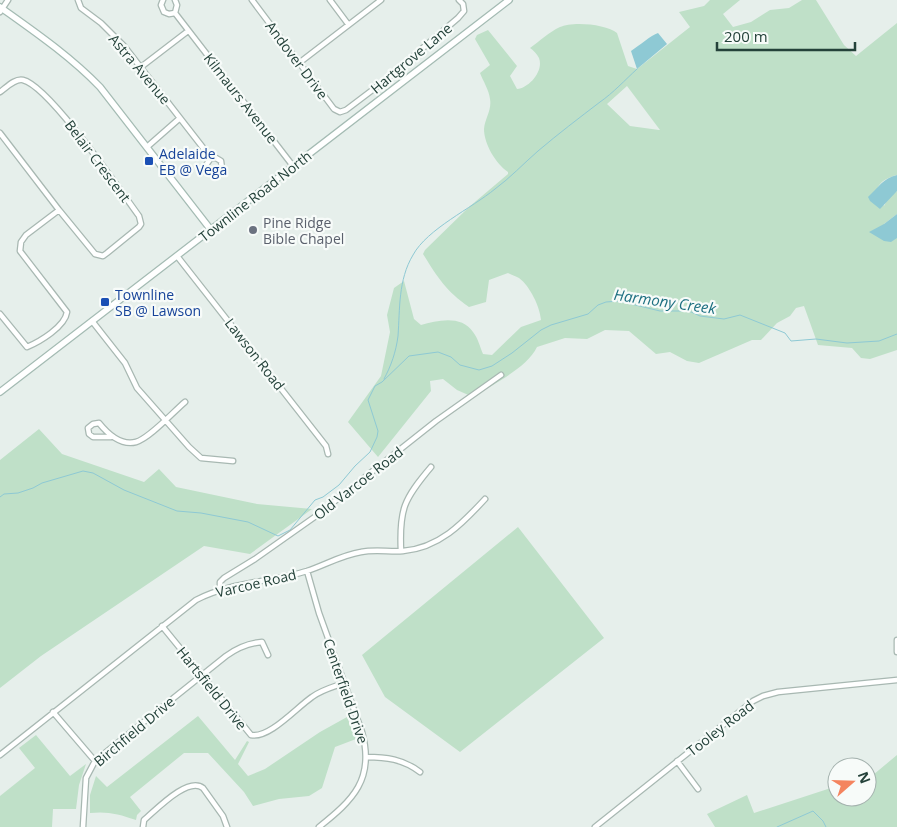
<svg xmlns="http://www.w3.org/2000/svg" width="897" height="827" font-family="'Open Sans',sans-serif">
	<rect width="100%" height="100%" fill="#e6efeb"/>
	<path fill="#bfe0c8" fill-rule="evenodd" d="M710 0H740L723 14 733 27 751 22 770 10 789 8 802 0H816L844 45 856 56 897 23V175C889 177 880 181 877 189L884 206 888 198 897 191V214L884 224 897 237V350L870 359 861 358 852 348 818 345 804 306 796 308 790 316 777 323 761 340H752L699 363 687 361 670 352 656 354 629 331 605 330 587 339 565 338 537 347C527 368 493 384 473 397L457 390 443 379 430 381 431 391 378 457 348 422 381 376 390 332 387 315 394 288 404 281 414 319 421 325C438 320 462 315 473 332 478 338 480 347 483 354L492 355 521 327 541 320C540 307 530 286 519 278 516 276 511 275 508 273L489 280 486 302 469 307C446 291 438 278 423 254L425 250 469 207 508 174V172C496 164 484 144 484 129 485 118 492 110 490 99 489 90 483 81 480 73L490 65 475 39 477 35 488 30 517 66 510 76 517 89C529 88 544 71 539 58 537 54 533 50 530 48 540 41 549 32 560 27 572 21 607 24 617 33L628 66 637 69 690 27 679 12 704 6ZM627 86 660 130H659L630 126 607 104Z
		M39 429 62 454 144 482 159 469 176 487 257 504 312 509 250 554 204 546 41 656 0 688V460Z
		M518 527 604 638 460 752 385 697 362 655Z
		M198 716 235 760 247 741 249 742 238 764 248 776 265 769 320 732 347 717 356 739 335 747 322 788 309 796 279 799 253 806 244 792 208 753H184L130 797 141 811 137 815 136 820C119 814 107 811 90 813V795L96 776 107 787Z
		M36 735 70 776 86 764 79 785 76 809H53L52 827H0V796L35 768 19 748Z
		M897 755V827H715L707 814 747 795 754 813 837 786V797H867V776L873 775Z"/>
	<path fill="#8ec9d4" d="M658 33 667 44 637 69 631 51C639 46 651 35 658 33Z
		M897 175V191L880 209 870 201 868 197C878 188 883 178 897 175Z
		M897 214V238L891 242 884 241 869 232 884 224Z"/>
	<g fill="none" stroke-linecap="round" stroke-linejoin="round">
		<path stroke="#8ec9d4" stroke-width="1" d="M384 379C391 366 396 352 398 336 400 309 398 280 413 255 427 229 472 208 495 189 510 178 523 164 538 151 558 134 579 118 600 102 613 93 625 80 637 69
			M0 497 4 494 18 493 33 488 42 483 83 471 93 473 124 490 177 511 201 513 248 522 278 536 290 530 315 500 323 497 339 485 355 466 370 452 377 437 378 431 368 400 375 386 382 382 409 356 438 352 451 357 460 365 479 370 492 366 512 353 541 330 551 325 588 314 598 305 606 302 619 301 660 311H689L700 316 724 319 740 315 785 333 791 341 816 339 847 343 879 341 897 334
			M777 827 813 811 823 821 826 827"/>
		<defs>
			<path id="minor" d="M78 0 81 8 101 23 124 46 211 158H216L221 161 222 169 216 174C210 175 206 171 206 165L211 158
				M163 0 161 5 164 12 169 14 175 13
				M252 0 334 109 340 112 346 110 383 82 458 18 464 11 463 4 459 0
				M330 0 348 24
				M0 12 8 0
				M175 13 293 166
				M175 13 177 5 175 0
				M299 63 381 0
				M141 67 188 31
				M0 92C6 88 15 78 23 80 49 86 120 190 139 216L141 224 139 227 107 253 103 256 95 254 59 210 0 133
				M147 147 180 118
				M177 256 326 446 328 454
				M0 314 27 347C39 342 65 327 67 312L20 251 21 242 26 235 59 210
				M92 321 125 363 137 388 189 447 201 458 233 461
				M111 437H93L89 434 88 428 93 424 99 423C107 433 121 446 136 442 150 438 173 412 185 402
				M401 551C399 509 404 499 431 467
				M307 571 319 613 362 732C375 779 353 800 319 827
				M220 590V582L224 578 255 559 316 516 436 421 501 375
				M162 626 251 735C269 739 296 708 312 697 321 690 333 687 344 683
				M897 640V652
				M53 712 95 761
				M0 755 196 600C230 582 271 582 307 571 325 565 342 555 361 552 375 549 389 552 403 551 439 548 462 524 485 499
				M366 757C386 757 403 759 420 772
				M677 761 698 789
				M83 827 86 778 95 761 226 656C237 648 248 643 262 642L268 655
				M143 827 144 820C156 810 188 776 203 788L223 816 227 827
				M595 827 753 701 763 696 778 692 897 680"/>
			<path id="secondary" d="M0 7C35 32 70 56 100 87L211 230
				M0 392 509 0"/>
		</defs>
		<use href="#minor" stroke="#a8b8b2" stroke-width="7"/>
		<use href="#secondary" stroke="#a4bbb3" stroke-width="8"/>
		<use href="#minor" stroke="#fff" stroke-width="4.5"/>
		<use href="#secondary" stroke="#fff" stroke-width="5.5"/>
	</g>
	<g fill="#1a4fb4" stroke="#f7fbf9" stroke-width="2">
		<rect x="144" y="156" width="10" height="10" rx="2.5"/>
		<rect x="100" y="297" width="10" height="10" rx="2.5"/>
	</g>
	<circle fill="#6b7280" stroke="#f7fbf9" stroke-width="2" cx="253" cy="230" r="5"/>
	<g text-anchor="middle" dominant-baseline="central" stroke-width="4.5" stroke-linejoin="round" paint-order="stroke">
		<g font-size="14" fill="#24423a" stroke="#f7fbf9">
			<text transform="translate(411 58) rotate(-40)">Hartgrove Lane</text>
			<text transform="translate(297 60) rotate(53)">Andover Drive</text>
			<text transform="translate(140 69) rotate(50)">Astra Avenue</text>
			<text transform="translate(241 98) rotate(52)">Kilmaurs Avenue</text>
			<text transform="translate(98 161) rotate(53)">Belair Crescent</text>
			<text transform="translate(255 196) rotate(-38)">Townline Road North</text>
			<text transform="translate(255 354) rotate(52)">Lawson Road</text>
			<text transform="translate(358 483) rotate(-38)">Old Varcoe Road</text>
			<text transform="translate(256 583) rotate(-13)">Varcoe Road</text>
			<text transform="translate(212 688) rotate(51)">Hartsfield Drive</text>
			<text transform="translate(346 691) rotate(71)">Centerfield Drive</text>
			<text transform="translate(720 728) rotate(-38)">Tooley Road</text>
			<text transform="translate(134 731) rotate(-40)">Birchfield Drive</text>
		</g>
		<g font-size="14" fill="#164399" stroke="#f7fbf9" text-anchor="start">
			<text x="159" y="153">Adelaide<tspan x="159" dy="16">EB @ Vega</tspan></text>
			<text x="115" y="294">Townline<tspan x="115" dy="16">SB @ Lawson</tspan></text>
		</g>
		<g font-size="14" fill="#5b616d" stroke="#f7fbf9" text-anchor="start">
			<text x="263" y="222">Pine Ridge<tspan x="263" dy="16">Bible Chapel</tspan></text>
		</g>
		<g font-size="15" font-style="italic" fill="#1c6f80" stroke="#f7fbf9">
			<text transform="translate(665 301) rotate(8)">Harmony Creek</text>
		</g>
	</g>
	<g transform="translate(852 782) rotate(70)"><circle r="24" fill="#f7fbf9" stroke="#a3b1ad"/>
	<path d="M0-4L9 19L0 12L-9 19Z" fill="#f4845f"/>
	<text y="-8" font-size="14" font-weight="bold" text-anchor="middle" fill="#24423a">N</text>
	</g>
	<path d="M717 42v8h138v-8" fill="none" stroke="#24423a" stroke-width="2.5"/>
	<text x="724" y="42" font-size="15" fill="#24423a" stroke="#f7fbf9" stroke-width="4" paint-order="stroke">200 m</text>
</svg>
